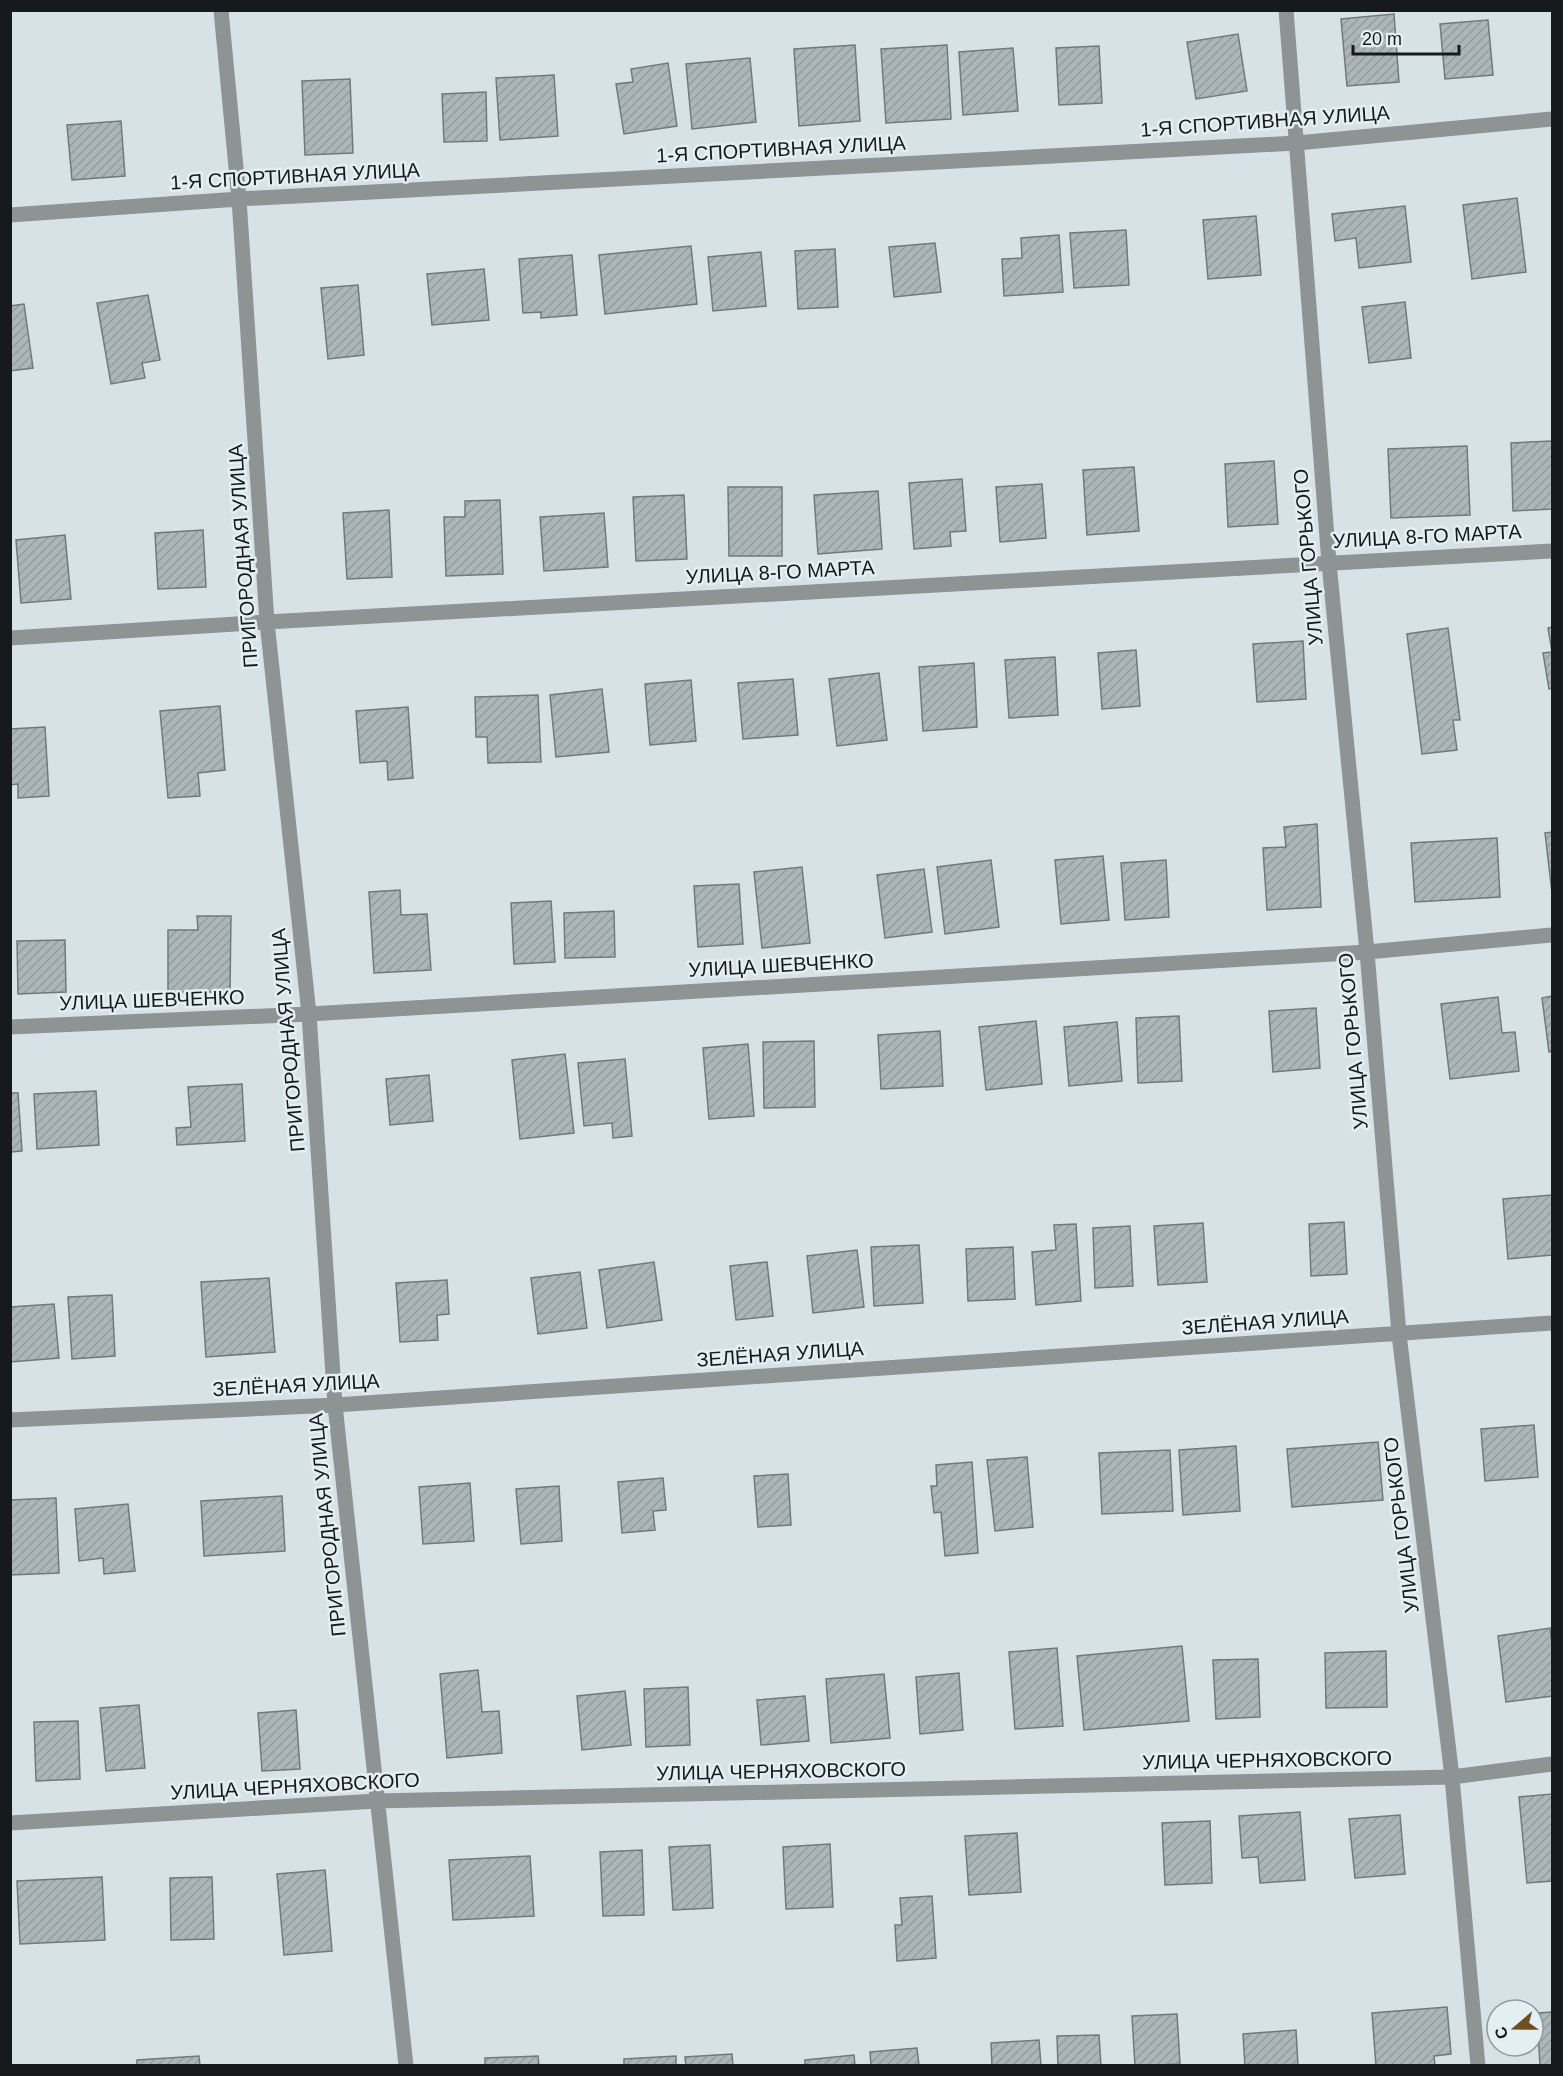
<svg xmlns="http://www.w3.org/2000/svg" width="1563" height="2076" font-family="Helvetica,sans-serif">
	<defs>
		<pattern id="building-hatch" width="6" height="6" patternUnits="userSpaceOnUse" patternTransform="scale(1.5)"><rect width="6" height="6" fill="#acb6ba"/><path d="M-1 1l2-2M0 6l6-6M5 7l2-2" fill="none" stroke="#939c9f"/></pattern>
	</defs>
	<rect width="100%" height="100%" fill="#d7e2e6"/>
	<path fill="url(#building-hatch)" stroke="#70797d" stroke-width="1.5" d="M1394 14 1399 82 1347 86 1341 19Z
		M1488 20 1493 75 1445 79 1440 24Z
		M1238 34 1247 91 1196 99 1187 42Z
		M855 45 860 121 799 126 794 49Z
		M947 45 951 119 886 123 881 49Z
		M1099 46 1102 103 1059 105 1056 48Z
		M1013 48 1018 111 963 115 959 52Z
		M750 58 756 122 692 129 686 64Z
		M668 63 677 126 624 134 616 84 633 82 631 69Z
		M554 75 558 136 500 140 496 78Z
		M350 79 353 153 305 155 302 81Z
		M486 92 487 141 444 142 442 94Z
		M121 121 125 176 72 180 67 125Z
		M1517 198 1526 272 1472 279 1463 205Z
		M1405 206 1411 262 1359 268 1356 238 1335 241 1332 214Z
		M1256 216 1261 275 1208 279 1203 220Z
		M1126 230 1129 285 1074 288 1070 233Z
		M1059 235 1063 292 1004 296 1002 259 1022 258 1021 238Z
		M935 243 941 292 894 297 889 247Z
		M691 246 697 304 605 314 599 255Z
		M835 249 838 307 798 309 795 251Z
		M761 252 766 306 713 311 708 257Z
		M572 255 577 315 541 318V312L523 313 519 259Z
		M484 269 489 320 432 325 427 274Z
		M358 285 364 355 328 359 321 288Z
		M148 295 160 360 142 363 145 378 111 384 97 303Z
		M1405 302 1411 358 1369 363 1362 307Z
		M24 304 33 368 10 371V306Z
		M1552 441V509L1513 511 1511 443Z
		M1467 446 1470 515 1391 518 1388 449Z
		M1274 461 1278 524 1228 527 1225 464Z
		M1134 467 1139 531 1087 535 1083 470Z
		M962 479 966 531 950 532 951 546 914 549 909 483Z
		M1042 484 1046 538 1000 542 996 487Z
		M728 487H782V556H729Z
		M878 491 882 549 818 554 814 495Z
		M684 495 687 559 636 561 633 497Z
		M500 500 503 574 446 576 444 517H465V501Z
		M389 510 392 577 347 579 343 513Z
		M604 513 608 567 544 571 540 517Z
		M203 530 206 587 158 589 155 533Z
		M65 535 71 599 21 603 16 540Z
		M1552 627V688L1549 689 1543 653 1552 652 1548 628Z
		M1448 628 1460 720H1453L1457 750 1422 754 1407 634Z
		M1303 641 1306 699 1257 702 1253 644Z
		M1136 650 1140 706 1102 709 1098 653Z
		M1055 657 1058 715 1009 718 1005 660Z
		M974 663 977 727 923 731 919 667Z
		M879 673 887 740 837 746 829 679Z
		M793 679 798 735 743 739 738 683Z
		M691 680 696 741 650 745 645 684Z
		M602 689 609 752 556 757 550 695Z
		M538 695 541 762 488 763 487 737H476L475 697Z
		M220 706 225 770 198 773 200 796 168 798 160 711Z
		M408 707 413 778 388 780 387 761 360 763 356 711Z
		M45 727 49 796 18 798V784L10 785V729Z
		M1317 824 1321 907 1267 910 1263 848 1286 847 1284 827Z
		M1552 832V893L1545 833Z
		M1497 838 1500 897 1415 902 1411 843Z
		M1103 856 1109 920 1061 924 1055 860Z
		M991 860 999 927 945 934 937 867Z
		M1166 860 1169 917 1125 920 1121 863Z
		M802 867 810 943 762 948 754 872Z
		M924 869 932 932 885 938 877 875Z
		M739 884 743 944 698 947 694 886Z
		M400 890 401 915 427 914 431 970 374 973 369 892Z
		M551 901 555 962 514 964 511 903Z
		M614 911 615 957 565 958 564 913Z
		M197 916H231L230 992H168V930H198Z
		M65 940 66 992 18 994 17 941Z
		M1552 996V1051L1549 1052 1542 998Z
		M1498 997 1502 1033 1515 1032 1519 1071 1450 1079 1441 1004Z
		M1316 1008 1320 1068 1273 1072 1269 1011Z
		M1179 1016 1182 1081 1138 1083 1136 1018Z
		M1036 1021 1042 1084 986 1090 979 1027Z
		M1117 1022 1122 1081 1069 1086 1064 1027Z
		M940 1031 943 1086 881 1089 878 1035Z
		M814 1041 815 1107 764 1108 763 1042Z
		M748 1044 754 1116 709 1119 703 1048Z
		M565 1054 574 1133 520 1139 512 1060Z
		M625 1059 632 1136 613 1138 612 1123 584 1126 578 1063Z
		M429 1075 433 1121 390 1125 386 1079Z
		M242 1084 245 1141 177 1145 176 1128 191 1127 188 1087Z
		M96 1091 99 1145 37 1149 34 1094Z
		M10 1093H18L22 1151 10 1152Z
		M1552 1195V1255L1508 1259 1503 1199Z
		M1344 1222 1347 1274 1311 1276 1309 1224Z
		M1203 1223 1207 1282 1158 1285 1154 1226Z
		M1076 1224 1081 1301 1036 1305 1032 1252 1056 1250 1054 1225Z
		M1130 1226 1133 1286 1095 1288 1093 1228Z
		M919 1245 923 1303 874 1306 871 1247Z
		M1013 1247 1015 1299 968 1301 966 1249Z
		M857 1250 864 1307 813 1313 807 1256Z
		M654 1262 662 1320 607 1328 599 1270Z
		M767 1262 773 1316 736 1320 730 1266Z
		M580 1272 587 1328 538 1334 531 1278Z
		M269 1278 275 1352 206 1357 201 1282Z
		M447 1280 449 1314 437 1315 438 1340 400 1342 396 1283Z
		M112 1295 115 1356 72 1359 68 1297Z
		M54 1304 59 1358 10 1362V1307Z
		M1534 1425 1538 1477 1485 1481 1481 1429Z
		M1378 1442 1383 1500 1292 1507 1287 1449Z
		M1236 1446 1240 1511 1183 1515 1179 1450Z
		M1170 1450 1173 1511 1102 1514 1099 1453Z
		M1027 1457 1033 1527 995 1531 987 1460Z
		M972 1462 978 1553 945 1556 941 1512 934 1513 931 1486H937L936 1465Z
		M788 1474 791 1525 758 1527 754 1476Z
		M663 1478 666 1510 653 1511 655 1530 622 1533 618 1482Z
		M470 1483 474 1541 423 1544 419 1487Z
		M559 1486 562 1541 521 1544 516 1489Z
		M282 1496 285 1551 204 1556 201 1501Z
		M56 1498 59 1573 10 1575V1500Z
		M128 1504 135 1571 104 1574 103 1558 79 1561 75 1509Z
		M1550 1628 1552 1645V1696L1506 1702 1498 1636Z
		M1182 1646 1189 1721 1084 1730 1077 1656Z
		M1057 1648 1063 1726 1015 1729 1009 1652Z
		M1386 1651 1387 1707 1326 1708 1325 1653Z
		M1258 1659 1260 1717 1216 1719 1213 1660Z
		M478 1670 482 1712 499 1711 502 1753 447 1758 440 1674Z
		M959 1673 963 1730 920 1734 916 1677Z
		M884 1674 890 1738 831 1743 826 1679Z
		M688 1687 690 1745 646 1747 644 1689Z
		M625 1691 631 1745 582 1750 577 1696Z
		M805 1696 809 1741 761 1745 757 1700Z
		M139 1705 145 1768 106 1771 100 1708Z
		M296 1710 300 1769 262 1771 258 1713Z
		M78 1721 80 1779 36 1781 34 1722Z
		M1552 1794V1881L1527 1883 1519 1797Z
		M1300 1812 1305 1880 1260 1883 1258 1857 1242 1858 1239 1816Z
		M1400 1815 1405 1874 1355 1878 1349 1819Z
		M1210 1821 1212 1883 1165 1885 1162 1823Z
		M1017 1833 1021 1892 969 1895 965 1836Z
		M830 1844 833 1907 786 1909 783 1847Z
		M710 1845 713 1908 673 1910 669 1847Z
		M642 1850 644 1915 603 1916 600 1852Z
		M530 1856 534 1916 453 1920 449 1860Z
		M325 1870 332 1951 284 1955 277 1874Z
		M102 1877 105 1940 20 1944 17 1881Z
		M212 1877 214 1939 171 1940 170 1878Z
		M932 1896 936 1958 897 1961 895 1925H902L900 1898Z
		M1447 2007 1451 2054 1434 2056 1435 2066H1376L1372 2013Z
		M1552 2012V2066H1540L1537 2013Z
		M1177 2014 1180 2064 1135 2066 1132 2016Z
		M1296 2030 1298 2066H1245L1243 2034Z
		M1099 2035 1101 2066H1058L1057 2036Z
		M1039 2040 1041 2066H992L991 2043Z
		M917 2048 919 2066H871L870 2052Z
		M732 2054 733 2066H686L685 2057Z
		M854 2055 855 2066H805V2060Z
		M199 2056 200 2066H137V2060Z
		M538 2056 539 2066H485V2058Z
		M676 2056V2066H624V2059Z"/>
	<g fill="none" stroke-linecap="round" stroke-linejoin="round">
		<path stroke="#8e9394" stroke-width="15" d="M221 10 239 199 267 622 309 1014 335 1405 406 2066
			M1286 10 1329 563 1367 952 1399 1334 1452 1777 1478 2066
			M10 215 239 199 1297 143 1552 119
			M10 638 267 622 1552 551
			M10 1027 309 1014 1367 952 1552 935
			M10 1420 335 1405 1552 1323
			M10 1823 377 1801 1452 1777 1552 1764"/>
	</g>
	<g text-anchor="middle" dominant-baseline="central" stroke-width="5" stroke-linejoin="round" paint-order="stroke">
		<g font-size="20" fill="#161a1c" stroke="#e4eff3">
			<text transform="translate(1265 121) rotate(-4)">1-Я СПОРТИВНАЯ УЛИЦА</text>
			<text transform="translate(781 149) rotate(-3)">1-Я СПОРТИВНАЯ УЛИЦА</text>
			<text transform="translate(295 176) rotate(-3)">1-Я СПОРТИВНАЯ УЛИЦА</text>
			<text transform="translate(1427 536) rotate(-3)">УЛИЦА 8-ГО МАРТА</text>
			<text transform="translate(243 556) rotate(-94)">ПРИГОРОДНАЯ УЛИЦА</text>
			<text transform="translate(1308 557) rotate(-95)">УЛИЦА ГОРЬКОГО</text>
			<text transform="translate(780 572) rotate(-3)">УЛИЦА 8-ГО МАРТА</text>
			<text transform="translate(781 965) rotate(-3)">УЛИЦА ШЕВЧЕНКО</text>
			<text transform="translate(152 1000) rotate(-2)">УЛИЦА ШЕВЧЕНКО</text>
			<text transform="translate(288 1040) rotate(-95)">ПРИГОРОДНАЯ УЛИЦА</text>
			<text transform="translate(1353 1041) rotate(-95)">УЛИЦА ГОРЬКОГО</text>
			<text transform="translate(1265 1322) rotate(-4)">ЗЕЛЁНАЯ УЛИЦА</text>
			<text transform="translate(780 1354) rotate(-4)">ЗЕЛЁНАЯ УЛИЦА</text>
			<text transform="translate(296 1385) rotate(-3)">ЗЕЛЁНАЯ УЛИЦА</text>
			<text transform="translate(327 1525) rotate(-96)">ПРИГОРОДНАЯ УЛИЦА</text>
			<text transform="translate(1401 1525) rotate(-97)">УЛИЦА ГОРЬКОГО</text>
			<text transform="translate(1267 1760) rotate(-1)">УЛИЦА ЧЕРНЯХОВСКОГО</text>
			<text transform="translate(781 1771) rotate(-1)">УЛИЦА ЧЕРНЯХОВСКОГО</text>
			<text transform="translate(295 1786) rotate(-3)">УЛИЦА ЧЕРНЯХОВСКОГО</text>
		</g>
	</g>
	<rect width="1563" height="2076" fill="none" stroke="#161a1c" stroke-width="24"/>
	<g transform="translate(1515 2028) rotate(250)"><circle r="28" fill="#e4eff3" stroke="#929a9d" stroke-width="1.5"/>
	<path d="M0-4.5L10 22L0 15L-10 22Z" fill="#6d4f24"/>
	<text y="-9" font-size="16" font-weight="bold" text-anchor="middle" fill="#161a1c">С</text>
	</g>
	<path d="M1353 45v9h106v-9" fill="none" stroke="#161a1c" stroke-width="3"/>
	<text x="1362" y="45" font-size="18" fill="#161a1c" stroke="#e4eff3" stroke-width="4.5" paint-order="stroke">20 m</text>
</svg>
